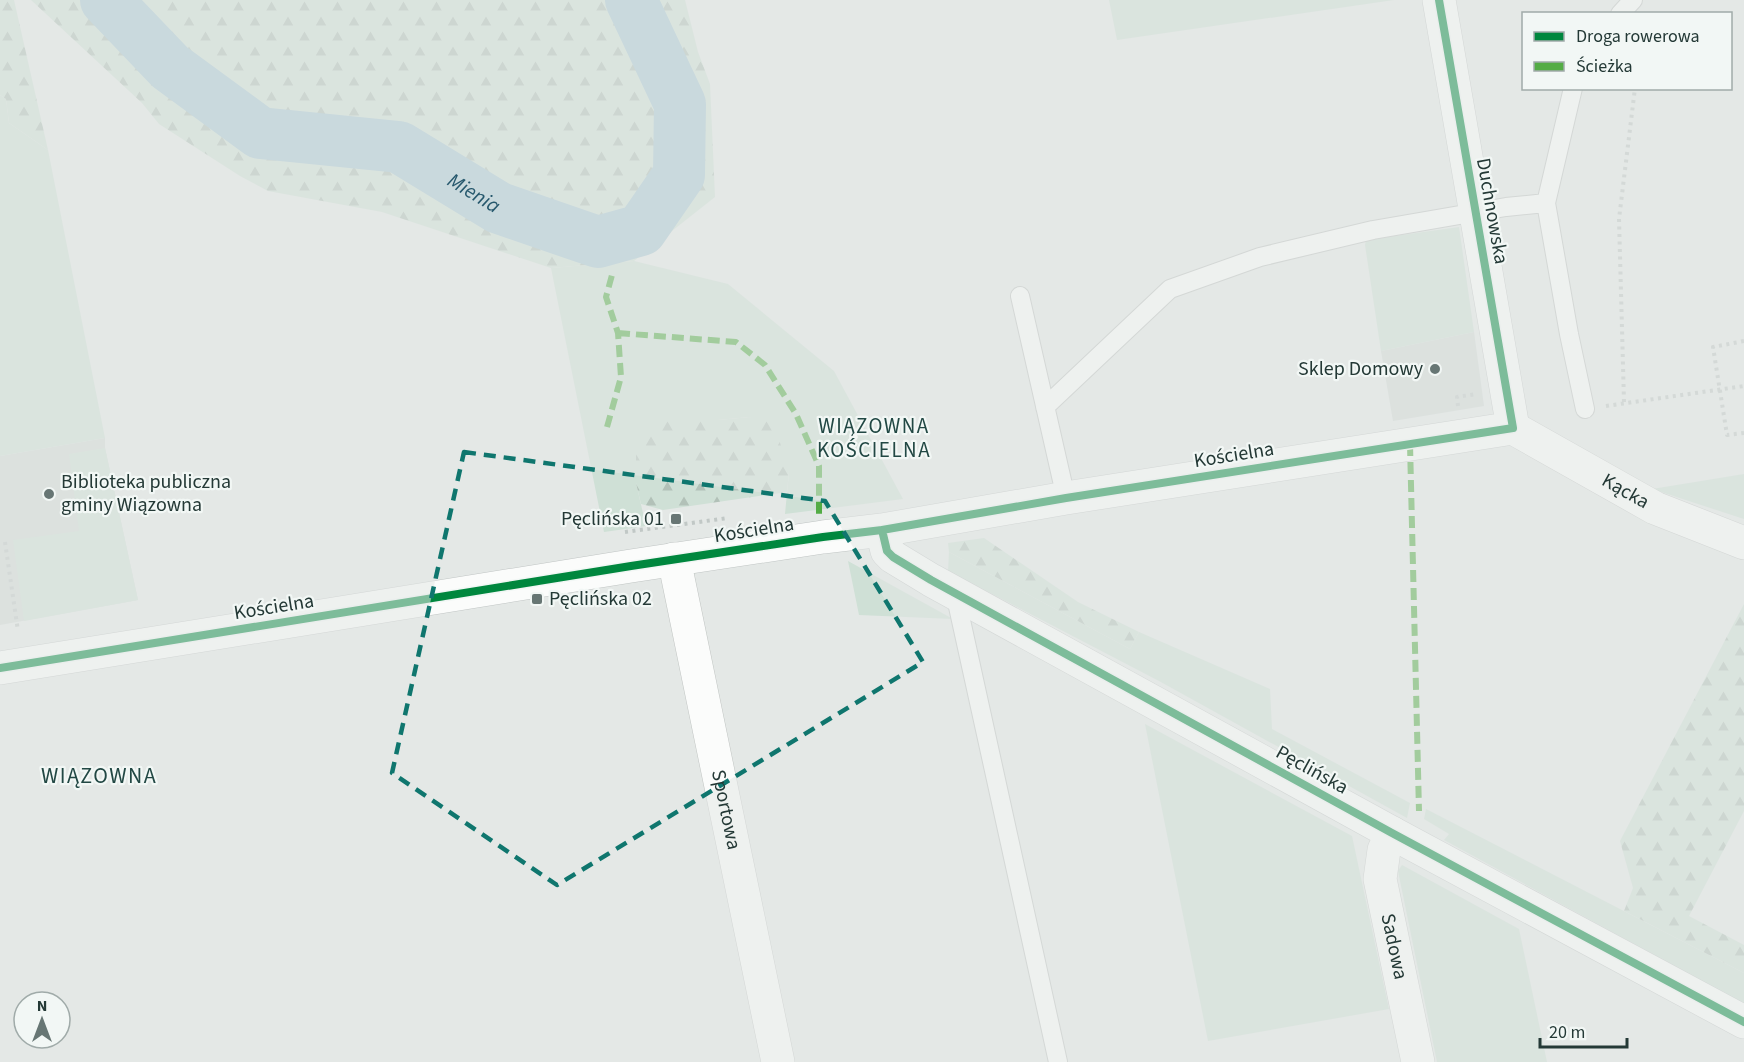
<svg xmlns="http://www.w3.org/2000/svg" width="1744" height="1062" font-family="'Source Sans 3',sans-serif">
	<defs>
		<pattern id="forest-firs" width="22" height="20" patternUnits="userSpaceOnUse" patternTransform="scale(1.5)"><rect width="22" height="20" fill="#cfe0d6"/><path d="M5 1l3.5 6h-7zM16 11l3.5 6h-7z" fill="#b2c1b8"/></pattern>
	</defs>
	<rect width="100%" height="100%" fill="#e4e8e6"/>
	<path fill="#d2d9d6" d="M1474 332 1484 406 1393 421 1381 351Z
		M105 438V448L138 600 0 625V456Z"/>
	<path fill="#cfe0d6" d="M1109 0H1394L1117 40Z
		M0 95 6 99 9 123 48 150 105 438 0 456Z
		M1459 227 1474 332 1381 351 1365 245 1366 240Z
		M634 261 728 284 834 371 903 499 785 514 789 472 750 417 718 420 636 483 646 526 604 532 551 268Z
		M105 448 138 600 24 621 13 540 79 531 69 454Z
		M1744 474V519L1652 489Z
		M949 552 1130 649 1139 632 1270 689 1272 729 1410 803 1407 818 1159 681 948 571Z
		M848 561 953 619 859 615Z
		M1145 724 1352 836 1389 1009 1208 1041Z
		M1426 809 1744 973V1004L1444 840 1449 834 1424 819Z
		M1402 865 1519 929 1547 1062H1437L1398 871Z"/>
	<path fill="url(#forest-firs)" d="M0 0H14L48 150 9 123 6 99 0 95Z
		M31 0H685L698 52 710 84 715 197 634 261 551 268 382 212 268 191 240 176 159 124 142 103Z
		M750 417 774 423 789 472 787 492 663 510 641 504 636 483V456L646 429 671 420H718Z
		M984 538 1078 602 1139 632 1130 649 949 552 948 543Z
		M1744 604V811L1689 916 1744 945V973L1624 911 1633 888 1620 841Z"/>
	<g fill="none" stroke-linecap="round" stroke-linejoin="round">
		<path stroke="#a9c7d2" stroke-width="52" id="s1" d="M106 0 170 67 260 133 399 147 499 208 598 242 641 230 679 175 680 104 631 0"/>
		<defs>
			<path id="lane" d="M1620 14 1633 0
				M1546 203 1573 88
				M1020 296 1066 498
				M1045 407 1170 289 1260 257 1373 230 1506 207 1546 203 1569 334 1585 409
				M955 593 1058 1062"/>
			<g id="street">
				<path id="s2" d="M1513 428 1655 508 1744 543"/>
				<path id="s3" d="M674 559 778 1062"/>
				<path id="s4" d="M1392 833 1384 850 1380 879 1418 1062"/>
			</g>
			<path id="secondary" d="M882 530 887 551 893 557 931 580 1392 833 1744 1022
				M0 668 631 566 823 537 882 530 1066 498 1513 428 1439 0"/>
		</defs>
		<use href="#lane" stroke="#c1c5c3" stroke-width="20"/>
		<use href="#street" stroke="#c1c5c3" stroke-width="34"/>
		<use href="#secondary" stroke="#c0c5c4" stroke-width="34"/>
		<path stroke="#c1c8c6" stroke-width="4" stroke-dasharray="3 4.5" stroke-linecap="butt" d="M1744 341 1713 347 1727 435 1744 433
			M1624 402 1619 219 1635 88
			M1458 406 1457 397 1476 394
			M1606 406 1744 386
			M625 532 728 518
			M5 542 18 631"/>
		<use href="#lane" stroke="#fbfcfb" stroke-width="18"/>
		<use href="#street" stroke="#fbfcfb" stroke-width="33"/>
		<use href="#secondary" stroke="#fbfcfb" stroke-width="33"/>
		<path stroke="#53ac45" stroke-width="6" stroke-dasharray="12 6" stroke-linecap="butt" d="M618 333 736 342 765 365 796 414 819 466V515
			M607 427 621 377 618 333 606 297 612 275
			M1410 444 1419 811"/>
		<defs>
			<path id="cycleway" d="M882 530 887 551 893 557 931 580 1392 833 1744 1022
				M0 668 631 566 823 537 882 530 1066 498 1513 428 1439 0"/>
		</defs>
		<use href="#cycleway" stroke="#f2f7f5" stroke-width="11"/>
		<use href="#cycleway" stroke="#00873e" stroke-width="8"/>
	</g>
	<path d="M0 0H1744V1062H0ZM464 452 825 501 923 662 557 885 392 773Z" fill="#e4e8e6" fill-opacity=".55" fill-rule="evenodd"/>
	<path fill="none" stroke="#0f766e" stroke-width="4.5" stroke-dasharray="12 8" stroke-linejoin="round" d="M464 452 825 501 923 662 557 885 392 773Z"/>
	<g fill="#677674" stroke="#f2f7f5" stroke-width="2">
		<circle cx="1435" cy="369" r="6"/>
		<circle cx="49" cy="494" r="6"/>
		<rect x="670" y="513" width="12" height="12" rx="3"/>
		<rect x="531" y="593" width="12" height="12" rx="3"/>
	</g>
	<g text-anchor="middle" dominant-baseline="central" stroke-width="4.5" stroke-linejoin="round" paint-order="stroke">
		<g font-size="20" fill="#243936" stroke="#f2f7f5">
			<text transform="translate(1492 211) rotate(80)">Duchnowska</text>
			<text transform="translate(1234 455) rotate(-9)">Kościelna</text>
			<text stroke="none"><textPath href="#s2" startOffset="129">Kącka</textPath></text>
			<text transform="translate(754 530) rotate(-9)">Kościelna</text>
			<text transform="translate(274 607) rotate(-9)">Kościelna</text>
			<text transform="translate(1312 770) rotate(29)">Pęclińska</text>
			<text stroke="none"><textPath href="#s3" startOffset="256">Sportowa</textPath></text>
			<text stroke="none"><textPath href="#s4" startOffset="117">Sadowa</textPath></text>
		</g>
		<g font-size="20" fill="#243936" stroke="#f2f7f5" text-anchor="end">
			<text x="1423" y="369">Sklep Domowy</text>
			<text x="61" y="482" text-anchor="start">Biblioteka publiczna<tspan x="61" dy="23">gminy Wiązowna</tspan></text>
			<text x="664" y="519">Pęclińska 01</text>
			<text x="549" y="599" text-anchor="start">Pęclińska 02</text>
		</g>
		<g font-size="21" font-style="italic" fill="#26586d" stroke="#f2f7f5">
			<text stroke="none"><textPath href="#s1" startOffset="432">Mienia</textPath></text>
		</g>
		<g font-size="21" letter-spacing="1.5" fill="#224844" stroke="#f2f7f5">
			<text x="874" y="426">WIĄZOWNA<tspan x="874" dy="24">KOŚCIELNA</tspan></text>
		</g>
		<g font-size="22" letter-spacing="1.5" fill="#224844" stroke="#f2f7f5">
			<text x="99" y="776">WIĄZOWNA</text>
		</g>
	</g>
	<rect x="1522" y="12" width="210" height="78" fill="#f2f7f5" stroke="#a0aba9" stroke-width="1.5"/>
	<rect x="1534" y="32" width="30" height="9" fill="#00873e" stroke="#a0aba9" stroke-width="1.5"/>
	<text x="1576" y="42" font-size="18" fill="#243936">Droga rowerowa</text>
	<rect x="1534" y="62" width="30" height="9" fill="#53ac45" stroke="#a0aba9" stroke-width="1.5"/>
	<text x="1576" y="72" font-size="18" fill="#243936">Ścieżka</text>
	<g transform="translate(42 1020)"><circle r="28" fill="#f2f7f5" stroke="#a0aba9" stroke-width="1.5"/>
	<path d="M0-4.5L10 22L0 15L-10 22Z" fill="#677674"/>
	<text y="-9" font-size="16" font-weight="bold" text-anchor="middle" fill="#243936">N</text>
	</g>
	<path d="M1540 1038v9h87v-9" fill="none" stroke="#243936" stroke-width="3"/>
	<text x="1549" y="1038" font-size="18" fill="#243936" stroke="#f2f7f5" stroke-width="4.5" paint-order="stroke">20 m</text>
</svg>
